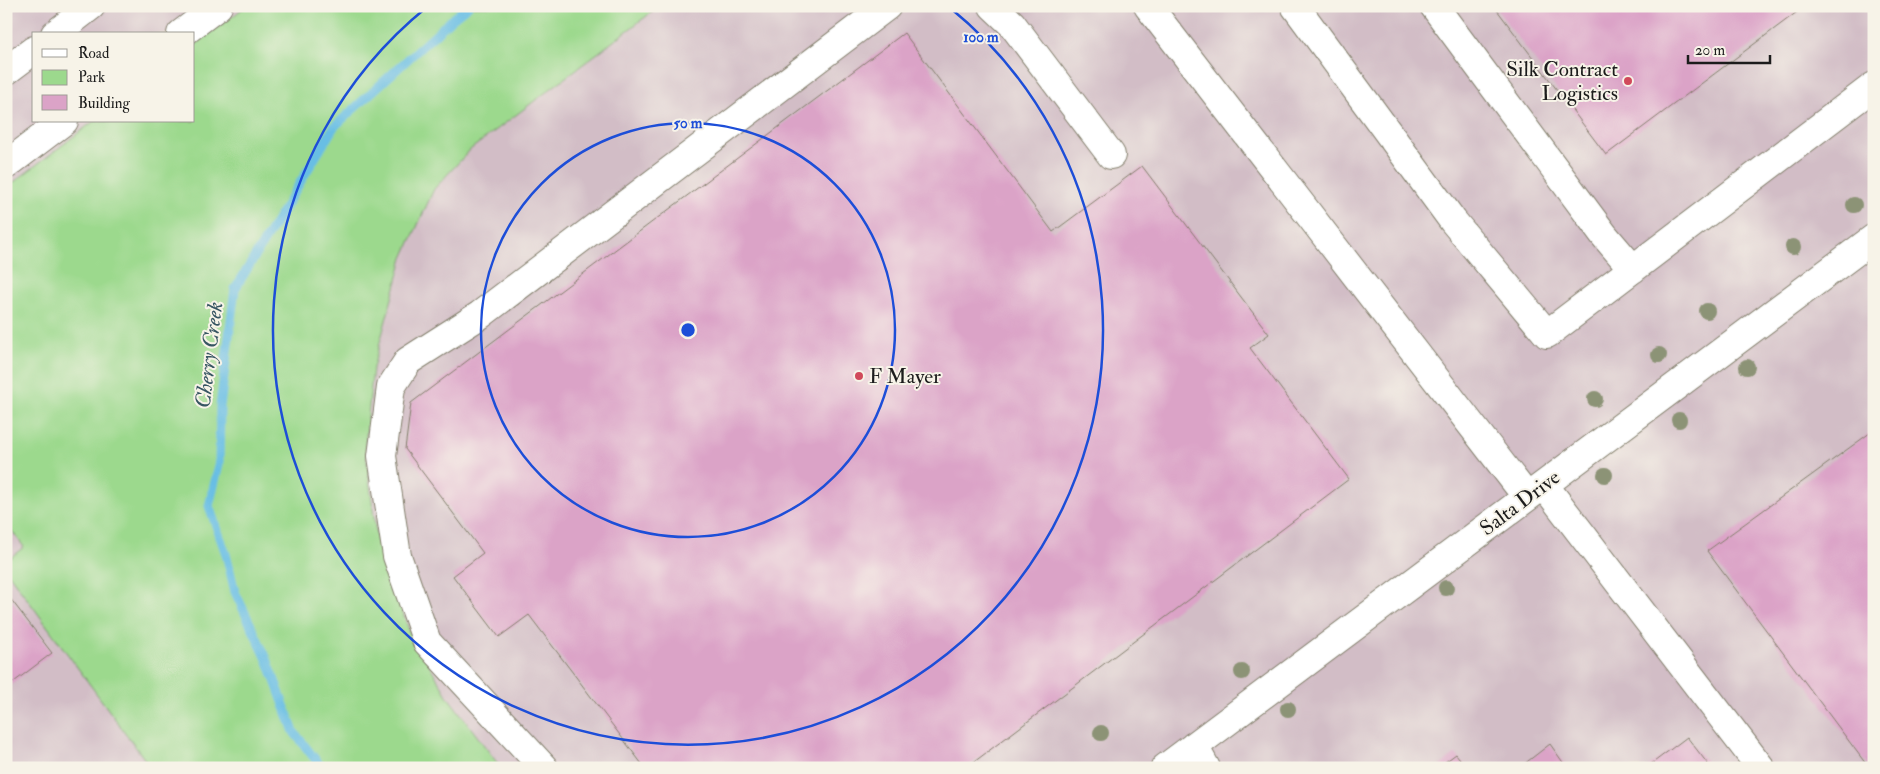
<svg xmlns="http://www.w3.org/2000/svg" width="1880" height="774" font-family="'IM FELL Double Pica',serif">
	<rect width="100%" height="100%" fill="#f7f3e8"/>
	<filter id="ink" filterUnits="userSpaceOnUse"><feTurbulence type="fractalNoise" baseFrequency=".02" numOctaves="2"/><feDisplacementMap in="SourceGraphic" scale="10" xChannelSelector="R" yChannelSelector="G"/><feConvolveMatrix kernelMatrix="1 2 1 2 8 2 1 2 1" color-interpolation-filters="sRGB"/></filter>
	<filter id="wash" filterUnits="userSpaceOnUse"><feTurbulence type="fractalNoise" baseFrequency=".0096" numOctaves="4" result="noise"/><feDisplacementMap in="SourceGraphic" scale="20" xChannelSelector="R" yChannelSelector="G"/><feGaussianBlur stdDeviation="1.12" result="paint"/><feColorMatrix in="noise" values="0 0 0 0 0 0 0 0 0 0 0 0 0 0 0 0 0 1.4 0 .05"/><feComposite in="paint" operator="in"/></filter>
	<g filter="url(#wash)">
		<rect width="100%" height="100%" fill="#e7dfba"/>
		<path fill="#d2bdc6" d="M6 6H246L194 46V34H34V121H94L6 188Z
			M660 6H1874V768H501L448 697 409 630 377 541 365 446 373 368 403 258 434 189 471 149Z
			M6 523 24 547 6 561Z
			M6 570 67 652 151 768H6Z"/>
		<path fill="#9cd98d" stroke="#5c7a54" d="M246 6H660L471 149 434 189 403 258 373 368 365 446 377 541 409 630 448 697 501 768H151L6 570V561L24 547 6 523V188L94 121H194V46Z"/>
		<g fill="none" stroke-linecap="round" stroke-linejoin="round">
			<path stroke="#67bee4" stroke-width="9" d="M322 768 294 732 267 659 235 592 226 554 209 506 219 465 220 407 235 289 334 127 454 17 468 6"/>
		</g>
		<g id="blocks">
			<path fill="#dba3c7" d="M1494 6H1805L1606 155Z
				M904 33 1053 232 1142 166 1269 334 1250 348 1349 479 966 768H645L529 615 499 637 453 576 483 553 405 449 411 403Z
				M1874 430V768H1869L1707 551Z
				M6 593 52 653 6 688Z
				M1687 737 1711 768H1646Z
				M1550 744 1567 768H1519Z
				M1456 754 1467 768H1437Z"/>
		</g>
	</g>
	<g filter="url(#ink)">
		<use href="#blocks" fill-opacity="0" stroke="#827e6b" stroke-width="1"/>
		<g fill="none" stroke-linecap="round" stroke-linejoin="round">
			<defs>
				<path id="minor" d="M993 6 1012 24 1111 155
					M1148 6 1527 497
					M1295 6 1453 221 1547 334 1874 86
					M1434 6 1604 235 1633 269
					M55 34 91 6
					M181 34 218 6
					M6 71 34 50
					M6 165 64 121
					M1544 485 1761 768
					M1194 746 1206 768
					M544 768 427 642 397 556 382 456 391 387 408 361 480 315 887 6
					M1165 768 1874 238"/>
			</defs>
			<use href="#minor" stroke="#827e6b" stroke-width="30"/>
			<use href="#minor" stroke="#fff" stroke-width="28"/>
		</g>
		<g fill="#8c9376">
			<circle cx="1854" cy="205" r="8"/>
			<circle cx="1793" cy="247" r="8"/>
			<circle cx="1707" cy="311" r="8"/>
			<circle cx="1659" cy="355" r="8"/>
			<circle cx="1747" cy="367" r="8"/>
			<circle cx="1595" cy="399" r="8"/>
			<circle cx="1679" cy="420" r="8"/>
			<circle cx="1605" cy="475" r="8"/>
			<circle cx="1446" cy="588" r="8"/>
			<circle cx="1242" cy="672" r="8"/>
			<circle cx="1288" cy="709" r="8"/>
			<circle cx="1101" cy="733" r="8"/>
		</g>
	</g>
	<g fill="none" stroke="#1d4ed8" stroke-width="2.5">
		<circle cx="688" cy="330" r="207"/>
		<path d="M949 7A415 415 0 1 1 427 7"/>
	</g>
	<g fill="#d1495b" stroke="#f7f3e8" stroke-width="2">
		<circle cx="1628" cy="81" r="5"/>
		<circle cx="859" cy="376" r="5"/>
	</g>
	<g text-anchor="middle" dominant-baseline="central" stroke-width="4" stroke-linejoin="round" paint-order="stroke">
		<g font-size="21" fill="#1c1c1c" stroke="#f7f3e8" text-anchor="end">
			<text x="1618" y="69">Silk Contract<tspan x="1618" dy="24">Logistics</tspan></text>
			<text x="869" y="376" text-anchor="start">F Mayer</text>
		</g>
		<g font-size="21" fill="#1c1c1c" stroke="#f7f3e8">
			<text transform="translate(1520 503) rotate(-37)">Salta Drive</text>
		</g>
		<g font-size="22" font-style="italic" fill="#365562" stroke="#f7f3e8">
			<text transform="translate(209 355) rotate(-83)">Cherry Creek</text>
		</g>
	</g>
	<circle cx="688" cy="330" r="8" fill="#1d4ed8" stroke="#f7f3e8" stroke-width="2.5"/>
	<g font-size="15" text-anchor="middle" font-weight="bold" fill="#1d4ed8" stroke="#f7f3e8" stroke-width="4" stroke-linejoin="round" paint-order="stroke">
		<text x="981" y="42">100 m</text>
		<text x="688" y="128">50 m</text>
	</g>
	<rect width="1880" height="774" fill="none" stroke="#f7f3e8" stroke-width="25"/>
	<rect x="32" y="32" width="162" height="90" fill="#f7f3e8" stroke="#9f9d96"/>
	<rect x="42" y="49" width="25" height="8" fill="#ffffff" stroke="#9f9d96"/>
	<text x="78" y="58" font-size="15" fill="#1c1c1c">Road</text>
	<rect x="42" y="70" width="25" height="15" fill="#9cd98d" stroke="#9f9d96"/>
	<text x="78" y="82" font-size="15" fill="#1c1c1c">Park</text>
	<rect x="42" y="95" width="25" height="15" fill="#dba3c7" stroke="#9f9d96"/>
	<text x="78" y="108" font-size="15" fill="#1c1c1c">Building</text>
	<path d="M1688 55v8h82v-8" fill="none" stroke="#1c1c1c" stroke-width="2.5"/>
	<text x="1695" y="55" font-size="15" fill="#1c1c1c" stroke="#f7f3e8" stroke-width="4" paint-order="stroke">20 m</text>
</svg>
